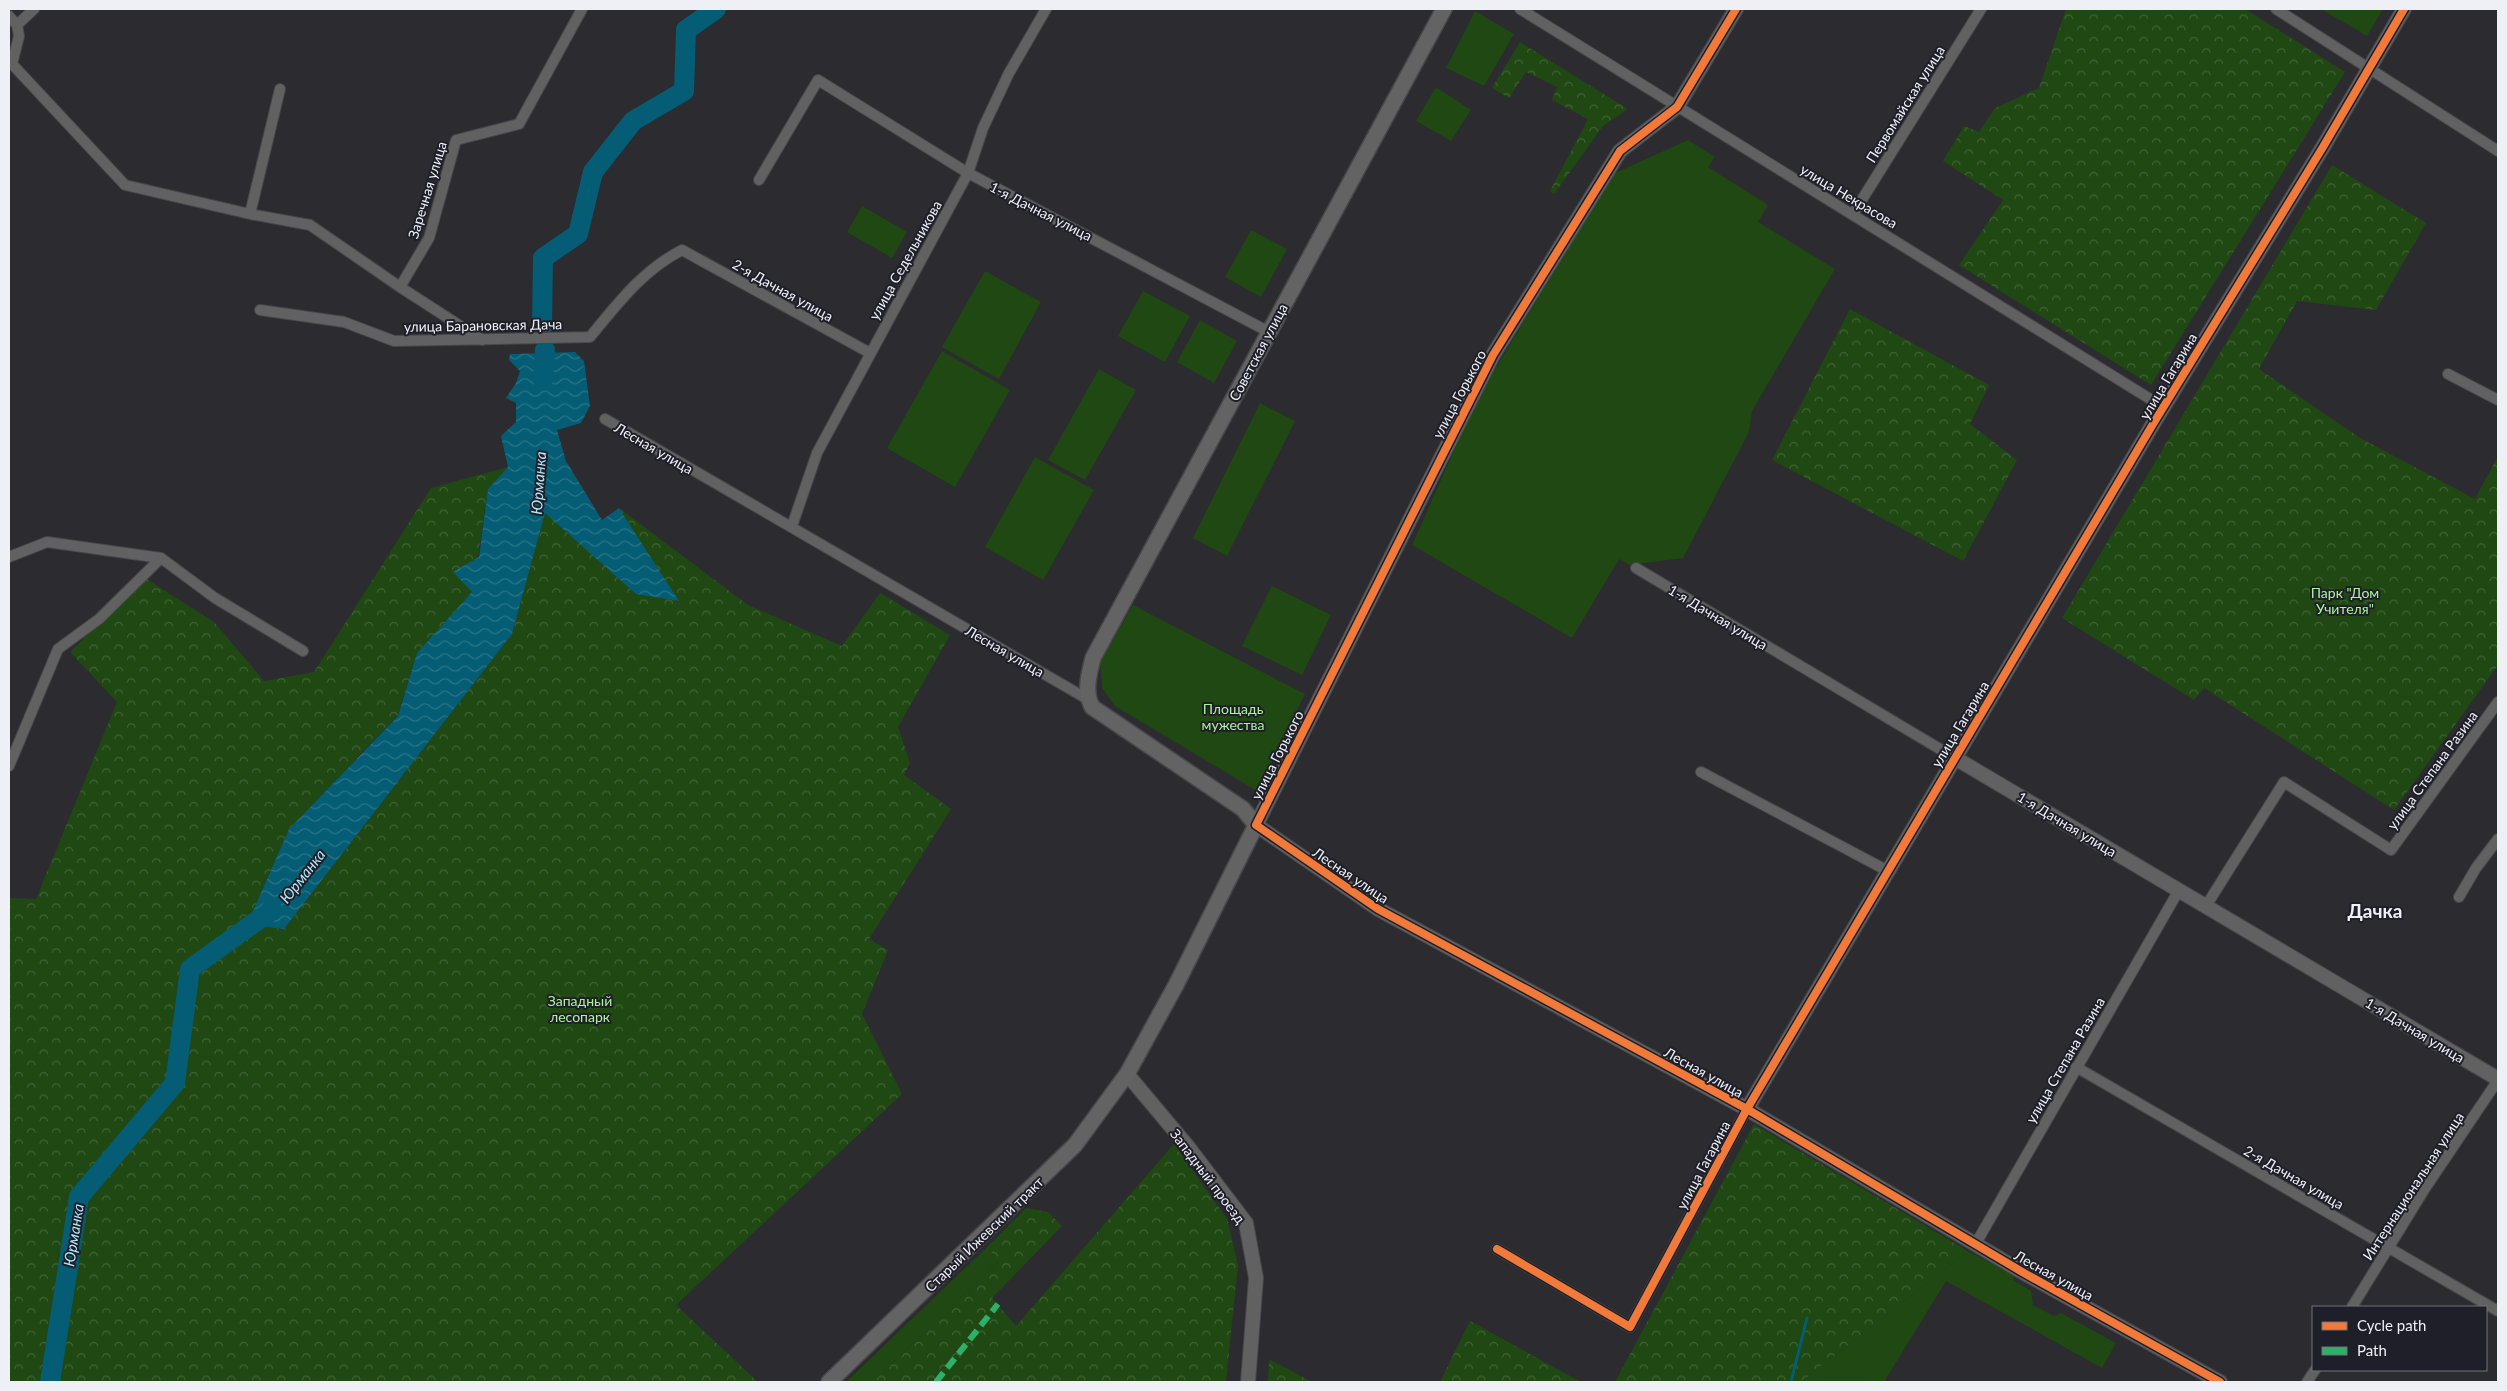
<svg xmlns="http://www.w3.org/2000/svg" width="2507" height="1391" font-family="Lato,sans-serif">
	<defs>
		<pattern id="forest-crowns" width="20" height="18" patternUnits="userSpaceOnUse" patternTransform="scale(1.25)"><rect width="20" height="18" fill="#204813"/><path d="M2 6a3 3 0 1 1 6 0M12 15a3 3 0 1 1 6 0" fill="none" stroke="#416336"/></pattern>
		<pattern id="water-waves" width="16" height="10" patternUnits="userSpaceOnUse" patternTransform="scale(1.25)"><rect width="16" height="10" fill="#045d74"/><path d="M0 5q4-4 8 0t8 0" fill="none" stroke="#297588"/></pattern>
	</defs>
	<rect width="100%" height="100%" fill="#2b2b30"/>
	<path fill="#204813" d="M2321 9H2383L2367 36Z
		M1475 11 1514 34 1484 86 1446 68Z
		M1436 87 1471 110 1451 141 1416 121Z
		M1688 140 1715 157 1708 167 1768 205 1758 222 1835 269 1752 411 1749 432 1683 558 1629 565 1619 559 1572 638 1412 545 1477 399 1613 174Z
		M862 206 907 232 892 258 847 232Z
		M1251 230 1287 249 1261 297 1225 277Z
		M985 271 1041 302 999 379 942 347Z
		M1143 291 1190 316 1165 362 1118 336Z
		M1200 320 1237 341 1214 383 1177 362Z
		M942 351 1010 390 955 487 887 448Z
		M1099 369 1136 390 1085 480 1048 460Z
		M1260 403 1295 421 1227 556 1193 538Z
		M1035 457 1094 490 1043 580 985 547Z
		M1272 586 1331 615 1302 675 1242 646Z
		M1133 605 1305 694 1257 791 1115 706 1102 688 1100 663Z
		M987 1247 1000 1260 873 1382H846Z
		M1968 1251 2014 1275 2013 1280 2031 1291 2033 1305 2054 1316 2061 1313 2116 1343 2102 1368 1946 1281 1884 1382H1801Z"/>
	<path fill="url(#forest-crowns)" d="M2066 9H2245L2345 72 2151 385 1959 265 2003 200 1943 161 1964 126 1979 132 1995 108 2039 88Z
		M1520 42 1628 109 1603 126 1554 194 1550 191 1588 119 1552 100 1557 87 1526 72 1509 98 1492 88Z
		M2332 165 2426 223 2376 310 2297 301 2259 369 2360 438 2475 499 2498 456V665L2394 810 2204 688 2194 700 2062 618Z
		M1850 309 1989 385 1970 424 2017 460 1963 561 1772 460Z
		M508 467 488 489 473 592 417 653 398 715 289 829 247 925 284 929 512 634 545 512 636 594 678 600 619 508 748 605 842 646 880 593 950 635 898 727 910 763 904 775 951 809 869 939 888 950 862 1014 902 1094 676 1305 758 1382H9V898L36 899 117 702 70 652 145 578 214 622 264 681 314 672 431 488Z
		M1754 1124 1968 1251 1801 1382H1615Z
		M1174 1144 1227 1219 1238 1265 1226 1382H873L999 1261 987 1247 1026 1208 1048 1212 1062 1226 992 1298 1016 1326Z
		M1470 1321 1581 1382H1440Z
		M1269 1359 1312 1382H1313H1268Z"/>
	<path fill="url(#water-waves)" d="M575 352 584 361 590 406 581 423 557 430 566 461 602 520 619 508 679 601 636 594 545 513 512 634 284 929 247 925 289 829 398 716 417 653 472 592 453 572 479 557 488 489 508 467 501 436 516 422V403L506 398 516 383 520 371 509 360 510 354Z"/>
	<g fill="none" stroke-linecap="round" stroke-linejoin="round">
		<path stroke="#045d74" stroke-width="3" d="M1791 1382 1807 1318"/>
		<path stroke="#045d74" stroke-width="20" d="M542 327 543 258 578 234 593 172 633 121 684 91 686 30 716 9
			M543 380 545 350
			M50 1382 79 1197 175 1083 190 969 272 910"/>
		<defs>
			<path id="minor" d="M34 9 17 25 19 36 12 64 125 185 250 214 310 225 400 287 482 340
				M1520 9 2163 407
				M2276 9 2498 151
				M9 16 17 25
				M759 180 818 80 968 173 1269 332
				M250 214 280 89
				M1853 214 1981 9
				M400 287 429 238 456 140 519 124 582 9
				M260 310 344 322 394 341 590 337C618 303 643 270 682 250L870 353
				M2448 374 2498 400
				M605 419 1089 700
				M792 526 817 453 968 173 983 128 1009 73 1046 9
				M9 557 47 542 161 558 215 598 303 651
				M1636 568 1955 758
				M9 766 58 649 99 619 161 558
				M1701 772 1888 871
				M2459 897 2476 868 2498 839
				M2206 906 2284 782 2391 850 2498 702
				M2076 1067 2498 1311
				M1975 1245 2179 890
				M1497 1249 1630 1327 1747 1109
				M2352 1307 2424 1190 2498 1080
				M2307 1382 2315 1370"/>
			<path id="tertiary" d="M1736 9 1677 107 1620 151 1493 355 1256 825 1378 909 1747 1109 2024 1273 2220 1382
				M1955 758 2498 1079
				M1127 1074 1189 1148 1246 1223 1256 1278 1248 1382
				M1747 1109 2153 424 2323 147 2404 9"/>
			<path id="secondary" d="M829 1382 1075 1145 1127 1074 1176 985 1256 825 1243 809 1092 707C1084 691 1089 674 1093 658L1444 9"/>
		</defs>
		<use href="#minor" stroke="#47474b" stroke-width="12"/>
		<use href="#tertiary" stroke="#47474b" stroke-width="16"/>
		<use href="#secondary" stroke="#47474b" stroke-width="18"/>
		<use href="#minor" stroke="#626161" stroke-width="10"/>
		<use href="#tertiary" stroke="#626161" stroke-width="14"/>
		<use href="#secondary" stroke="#646364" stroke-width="15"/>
		<path stroke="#2db169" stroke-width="6" stroke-dasharray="12 6" stroke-linecap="butt" d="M936 1382 998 1304"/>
		<defs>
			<path id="cycleway" d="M1736 9 1677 107 1620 151 1493 355 1256 825 1378 909 1747 1109 2024 1273 2220 1382
				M1497 1249 1630 1327 1747 1109 2153 424 2323 147 2404 9"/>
		</defs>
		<use href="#cycleway" stroke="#1f1f29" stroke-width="11"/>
		<use href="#cycleway" stroke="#f17a3a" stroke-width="8"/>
	</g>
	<g text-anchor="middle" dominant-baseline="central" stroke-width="4" stroke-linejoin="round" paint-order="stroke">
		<g font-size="14" fill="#efeff6" stroke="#1f1f29">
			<text transform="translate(1905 104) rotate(-58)">Первомайская улица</text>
			<text transform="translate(427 190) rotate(-73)">Заречная улица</text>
			<text transform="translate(1849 196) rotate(31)">улица Некрасова</text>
			<text transform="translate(1041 211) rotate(27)">1-я Дачная улица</text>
			<text transform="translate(905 260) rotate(-61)">улица Седельникова</text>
			<text transform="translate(783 290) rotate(29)">2-я Дачная улица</text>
			<text transform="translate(483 325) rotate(-1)">улица Барановская Дача</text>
			<text transform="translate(1258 352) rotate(-62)">Советская улица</text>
			<text transform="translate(2168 376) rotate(-59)">улица Гагарина</text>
			<text transform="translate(1459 394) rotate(-62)">улица Горького</text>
			<text transform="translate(654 448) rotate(30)">Лесная улица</text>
			<text transform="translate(1718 617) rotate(31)">1-я Дачная улица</text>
			<text transform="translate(1005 651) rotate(30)">Лесная улица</text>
			<text transform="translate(1960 724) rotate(-59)">улица Гагарина</text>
			<text transform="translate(1277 755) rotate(-63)">улица Горького</text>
			<text transform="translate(2432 770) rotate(-54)">улица Степана Разина</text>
			<text transform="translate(2067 824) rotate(31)">1-я Дачная улица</text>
			<text transform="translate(1351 875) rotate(34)">Лесная улица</text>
			<text transform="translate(2415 1030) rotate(31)">1-я Дачная улица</text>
			<text transform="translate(2065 1060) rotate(-60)">улица Степана Разина</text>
			<text transform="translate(1704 1072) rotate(29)">Лесная улица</text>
			<text transform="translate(1703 1165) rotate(-62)">улица Гагарина</text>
			<text transform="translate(1208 1176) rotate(53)">Западный проезд</text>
			<text transform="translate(2294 1177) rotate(30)">2-я Дачная улица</text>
			<text transform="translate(2413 1186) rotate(-57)">Интернациональная улица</text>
			<text transform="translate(984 1234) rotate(-44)">Старый Ижевский тракт</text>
			<text transform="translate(2054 1275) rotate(29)">Лесная улица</text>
		</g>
		<g font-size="14" fill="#acf399" stroke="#1f1f29">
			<text x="2345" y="592">Парк "Дом<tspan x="2345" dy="16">Учителя"</tspan></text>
			<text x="1233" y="708">Площадь<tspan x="1233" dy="16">мужества</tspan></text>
			<text x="580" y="1000">Западный<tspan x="580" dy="16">лесопарк</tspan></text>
		</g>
		<g font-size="15" font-style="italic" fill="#b5e5f8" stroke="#1f1f29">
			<text transform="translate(538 483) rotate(-86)">Юрманка</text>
			<text transform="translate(302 876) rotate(-52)">Юрманка</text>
			<text transform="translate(73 1235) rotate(-81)">Юрманка</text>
		</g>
		<g font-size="19" font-weight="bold" fill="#efeff6" stroke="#1f1f29">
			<text x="2375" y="910">Дачка</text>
		</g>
	</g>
	<rect width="2507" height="1391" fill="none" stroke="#efeff6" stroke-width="20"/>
	<rect x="2312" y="1306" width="175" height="65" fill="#1f1f29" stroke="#72727b"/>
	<rect x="2322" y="1322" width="25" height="8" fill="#f17a3a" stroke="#72727b"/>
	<text x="2357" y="1331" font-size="15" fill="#efeff6">Cycle path</text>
	<rect x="2322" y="1347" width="25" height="8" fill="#2db169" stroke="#72727b"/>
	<text x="2357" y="1356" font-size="15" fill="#efeff6">Path</text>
</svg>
